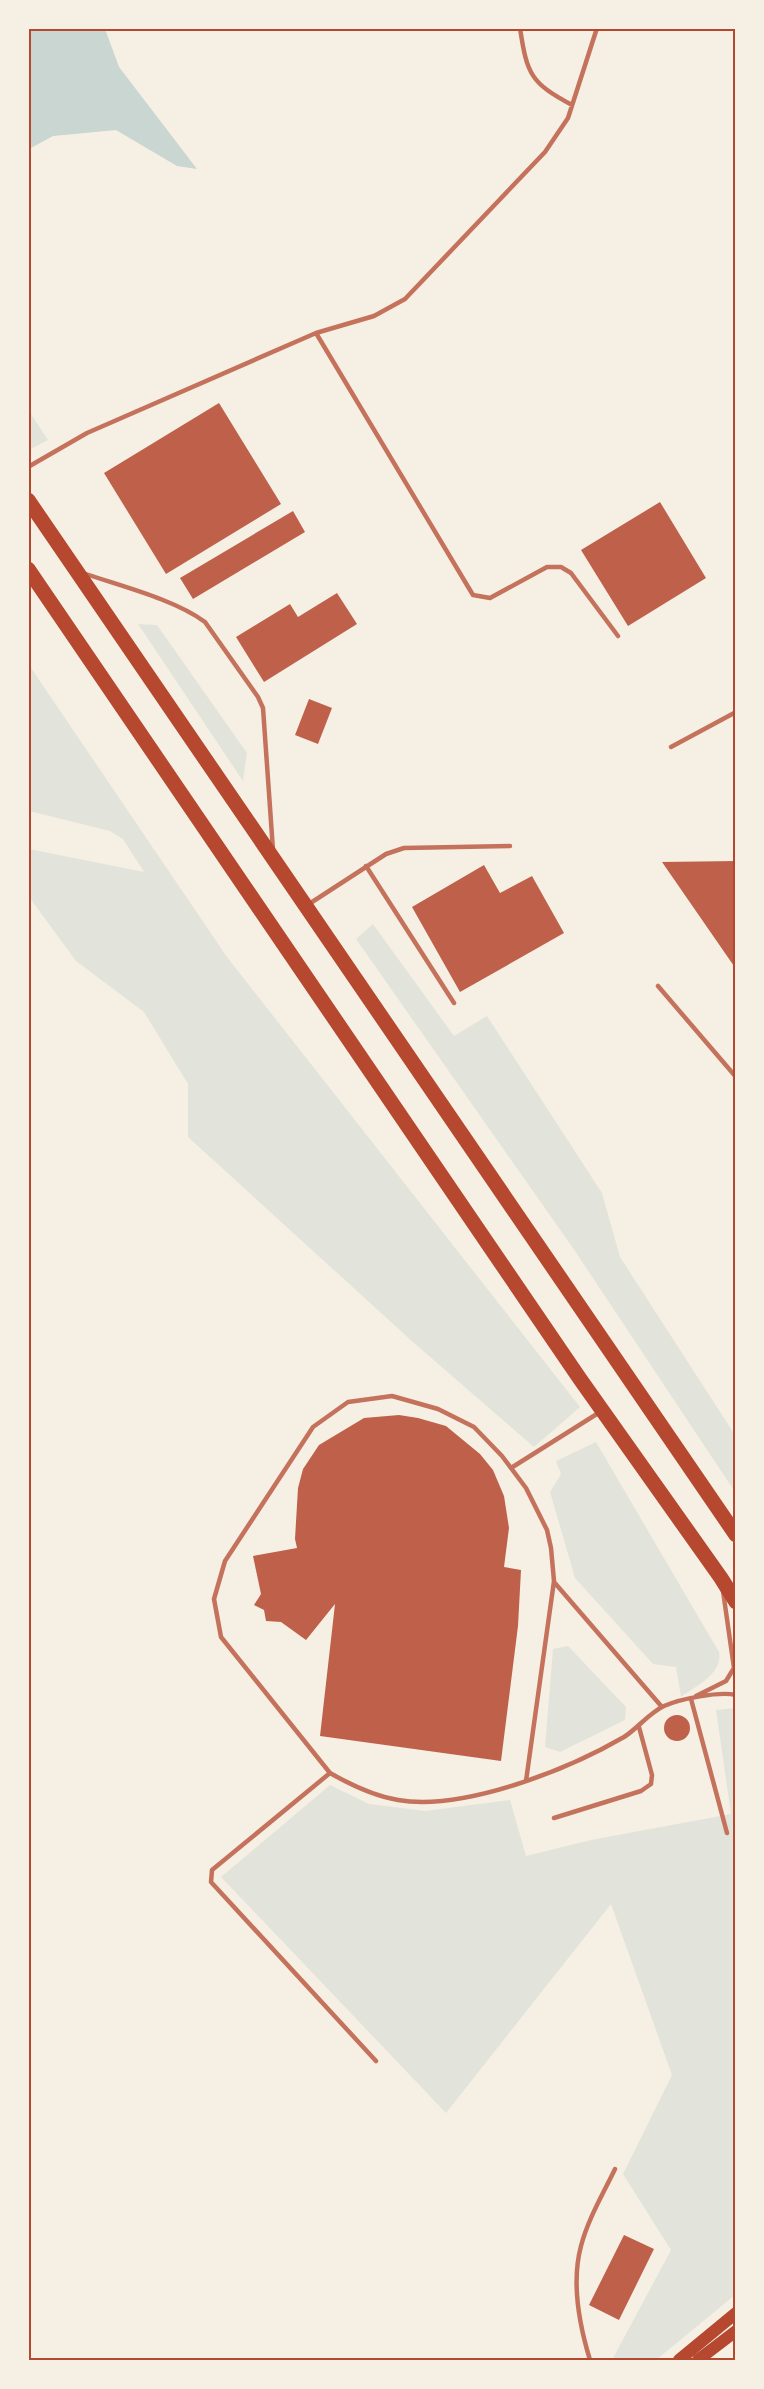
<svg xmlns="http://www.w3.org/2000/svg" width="764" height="2389" font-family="'Sofia Sans Condensed',sans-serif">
	<rect width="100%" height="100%" fill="#f6efe4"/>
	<path fill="#e2e4dc" d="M29 411 48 440 29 450H28Z
		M138 624 157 625 247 753 243 781Z
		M29 665 227 957 580 1407 534 1447 414 1343 188 1137V1084L144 1012 76 961 29 897V849L144 872 123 839 110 831 29 811Z
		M373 924 454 1036 487 1016 602 1193 620 1257 735 1435V1492L575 1251 356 939Z
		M596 1442 719 1652C723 1674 696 1686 681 1697L676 1667 653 1664 575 1578 550 1492 561 1474 556 1461Z
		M568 1646 626 1707 625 1720 560 1752 545 1747 553 1649Z
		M735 1708V2295L656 2360H612L671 2250 623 2174 672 2075 611 1904 446 2113 221 1877 330 1785 369 1804 425 1811 510 1800 526 1856 591 1840 731 1814 716 1710Z"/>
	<path fill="#c9d6d2" d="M29 28 105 29 119 67 197 169 177 166 116 130 53 136 29 149Z"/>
	<path fill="#bf614a" d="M219 403 281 504 166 574 104 473Z
		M660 502 706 578 628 626 581 550Z
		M293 511 305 532 193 599 180 578Z
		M337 593 357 624 264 682 236 637 290 604 298 617Z
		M309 699 332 708 318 744 295 735Z
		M736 861V969L662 862Z
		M484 865 500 893 532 876 564 933 460 992 412 907Z
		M399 1415 418 1418 446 1426 480 1454 493 1470 504 1496 509 1528 504 1567 521 1570 518 1626 501 1761 320 1736 335 1604 306 1640 281 1622 266 1621 264 1610 254 1605 261 1594 253 1556 297 1548 295 1539 298 1488 303 1469 319 1445 364 1418Z
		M664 1728a13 13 0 1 1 26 0a13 13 0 1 1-26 0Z
		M624 2235 654 2249 619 2320 589 2305Z"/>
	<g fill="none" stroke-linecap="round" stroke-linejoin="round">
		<path stroke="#c5725c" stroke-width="4.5" d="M520 28C527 75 531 83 572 105
			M316 333 473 595 490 598 547 567H561L571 573 618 636
			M28 467 87 433 316 333 374 316 405 299 545 152 568 118 597 28
			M83 573C120 586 174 599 205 622L258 697 263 708 273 850
			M671 747 736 712
			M366 866 454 1003
			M309 904 386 854 404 848 510 846
			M658 986 736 1077
			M511 1468 600 1412
			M554 1582 662 1707
			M696 1696 726 1681 734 1668 723 1591
			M691 1699 727 1833
			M330 1773 212 1870 211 1882 376 2061
			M526 1781 554 1581 551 1548 547 1530 526 1488 502 1456 474 1427 438 1409 392 1396 348 1402 313 1427 225 1561 214 1599 221 1637 330 1773C351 1785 374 1796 398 1800 464 1811 567 1770 624 1737 638 1728 649 1713 664 1706 680 1699 719 1691 736 1695
			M554 1818 641 1791 651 1784 652 1775 639 1727
			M590 2360C579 2324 571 2283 581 2246 588 2219 603 2194 615 2169"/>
		<path stroke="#b5482f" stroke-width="12" d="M679 2360 736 2313
			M698 2360 736 2331"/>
		<path stroke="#b5482f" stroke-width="15" d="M28 500 736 1535
			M28 569 580 1379 721 1578 736 1602"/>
	</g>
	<rect width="764" height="2389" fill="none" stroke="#f6efe4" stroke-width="60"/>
	<rect x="30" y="30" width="704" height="2329" fill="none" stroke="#b5482f" stroke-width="2"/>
</svg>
